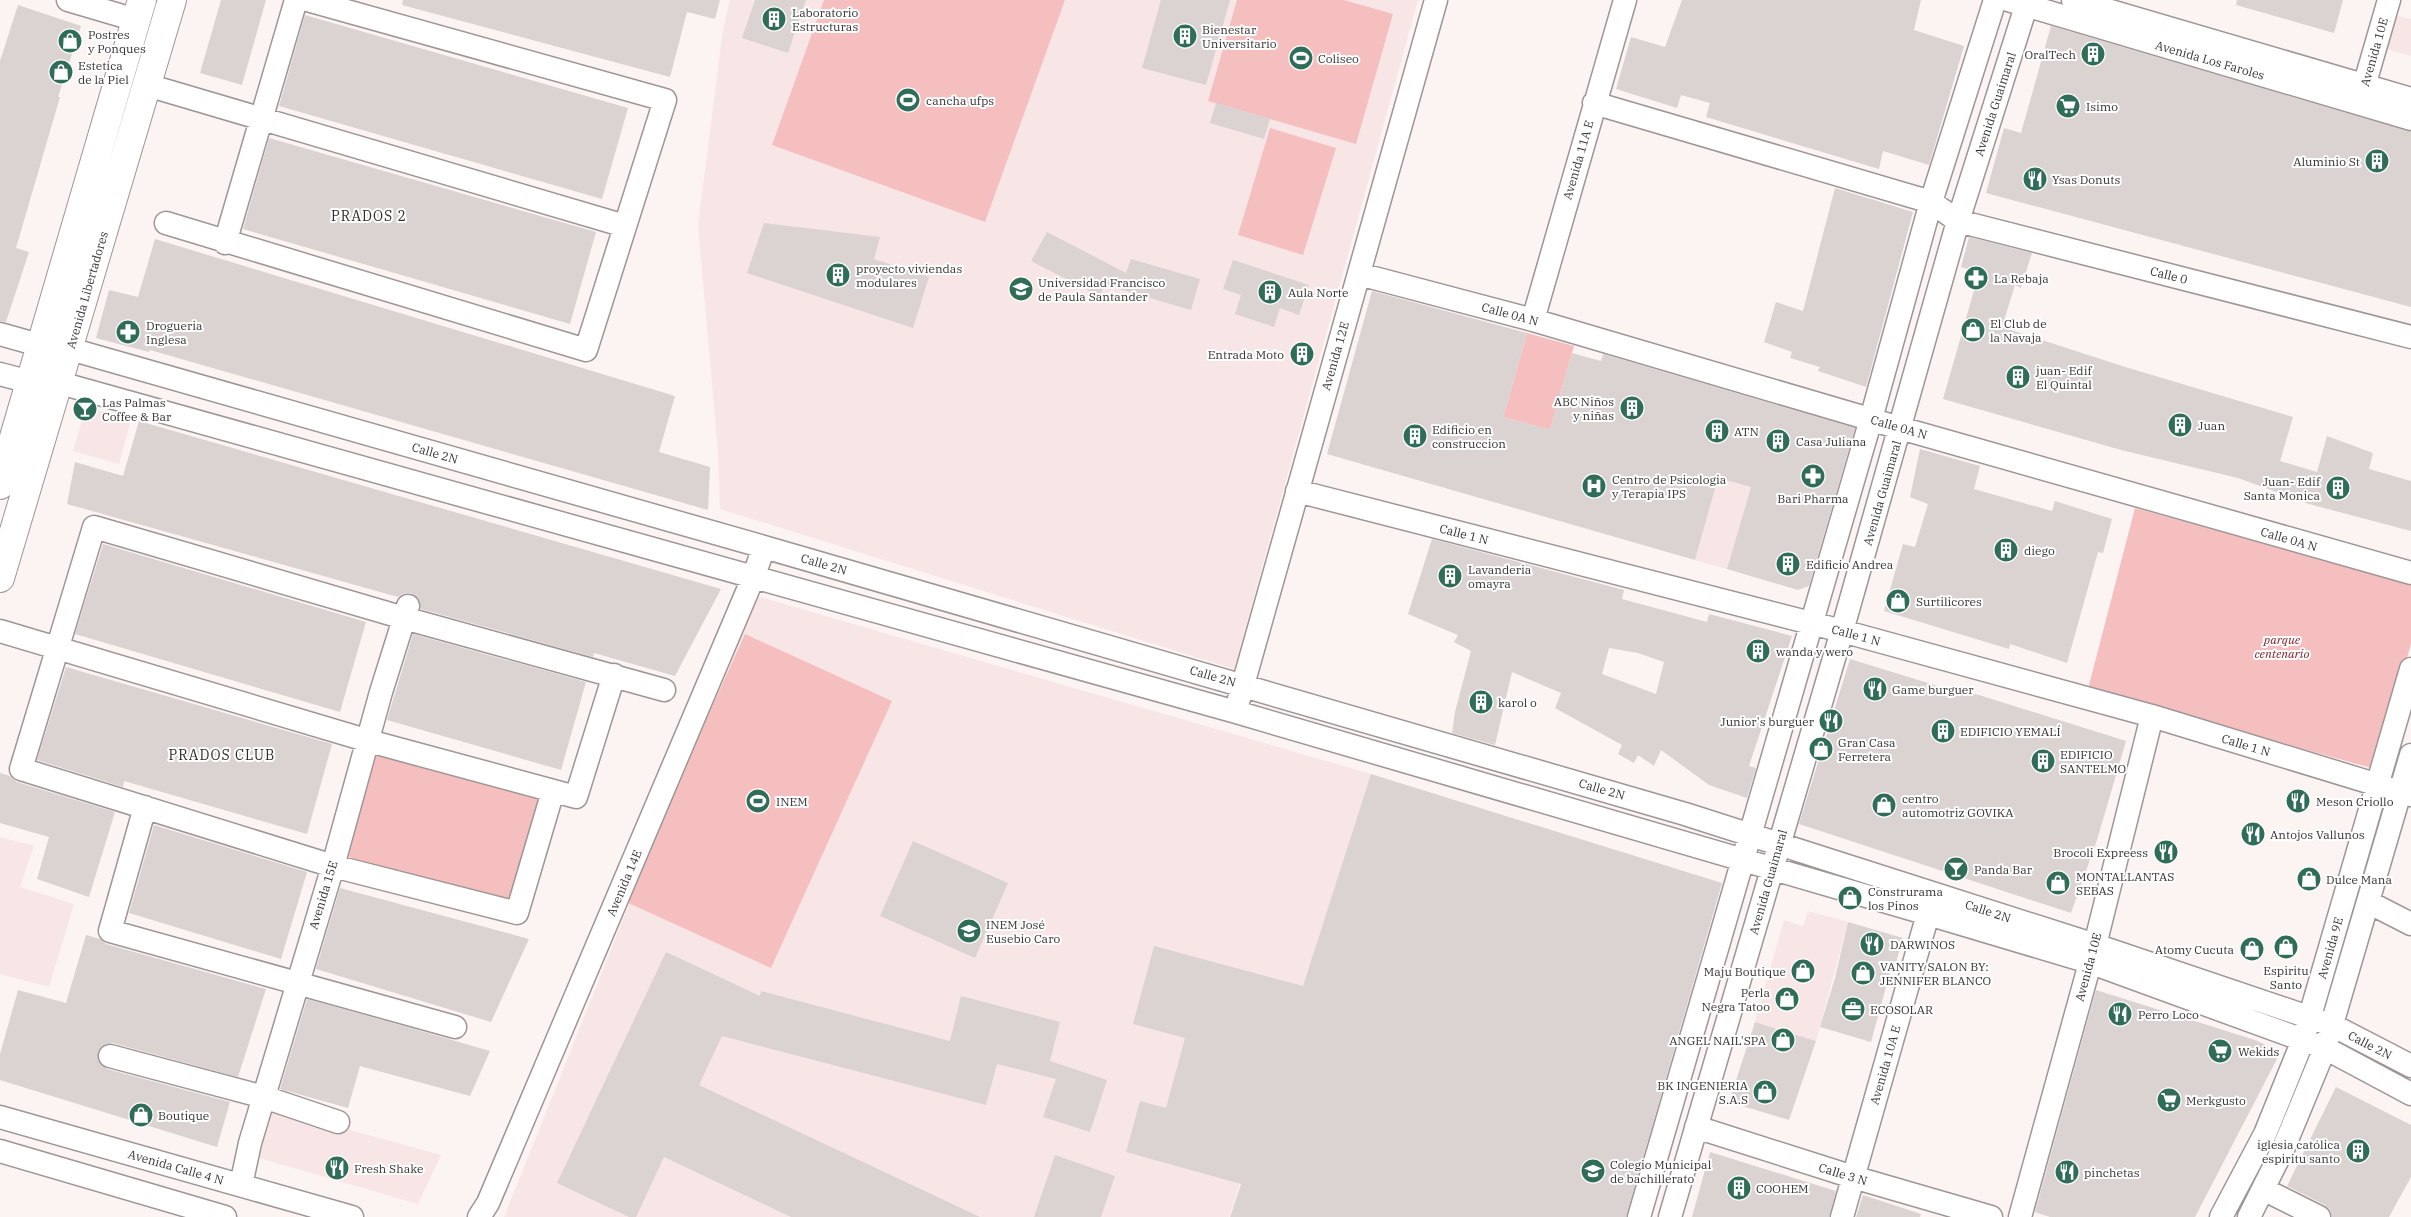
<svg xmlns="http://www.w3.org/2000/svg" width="2411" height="1217" font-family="'IBM Plex Serif',serif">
	<rect width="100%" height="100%" fill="#fcf3f3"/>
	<path fill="#f8e6e6" d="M730 0H1418L1234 669 720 509 718 452 698 225 723 29Z
		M2394 15 2411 19V56L2384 48Z
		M86 407 131 420 119 464 73 451Z
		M1718 478 1751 487 1727 569 1695 560Z
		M753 595 1371 774 1229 1217H504Z
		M0 837 34 846 20 887 74 904 49 987 0 974Z
		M1808 911 1848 922 1816 1041 1755 1022 1784 920 1803 926Z
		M252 1103 441 1155 418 1204 238 1152Z"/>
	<path fill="#f6bfbf" d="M824 0H1065L985 222 772 145Z
		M1237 0H1344L1393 14 1356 144 1208 101Z
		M1270 128 1336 148 1303 255 1238 235Z
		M1527 333 1574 346 1550 430 1503 417Z
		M2135 508 2411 584V644L2375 769 2088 689Z
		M745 634 892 701 771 968 624 901Z
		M355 741 549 797 515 906 325 850Z"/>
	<path fill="#dbd2d2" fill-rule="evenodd" d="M221 0H266L242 85 200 73Z
		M403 0H720L715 19 687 12 670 77 402 5Z
		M755 0H806L788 53 742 38Z
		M1161 0H1230L1206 85 1142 68Z
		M1682 0H1921L1914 30 1964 46 1929 165 1883 151 1879 169 1706 117 1710 103 1681 95 1677 108 1616 89 1631 37 1665 47Z
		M2237 0H2343L2334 33 2236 5Z
		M18 5 81 26 58 97H60L16 248 29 252 6 322 0 321V61Z
		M305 15 628 108 602 199 279 106Z
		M2051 26 2411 132V307L1986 193 2004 128 2021 133Z
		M1216 103 1270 119 1264 139 1210 123Z
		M269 138 596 232 570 324 243 229Z
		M1835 188 1913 212 1866 387 1818 371 1820 367 1790 358 1792 352 1764 342 1776 302 1803 311Z
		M764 223 880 237 874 259 929 277 913 328 747 273Z
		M1047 232 1126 273 1131 259 1200 279 1191 310 1105 285 1099 296 1031 261Z
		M1969 237 2032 253 2021 288 2015 285 2002 327 2122 366 2293 417 2280 461 2317 472 2327 436 2373 453 2369 469 2411 481V531L2309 504 2238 478 2121 450 1943 399 1979 273 1961 267Z
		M155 239 675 396 659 452 710 467 708 510 150 350 149 352 96 338 109 290 138 297Z
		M1233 260 1309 285 1299 315 1280 308 1274 327 1235 314 1241 295 1223 289Z
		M1372 291 1527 333 1503 417 1550 430 1572 353 1601 361 1603 354 1855 428 1809 586 1798 590 1727 569 1751 487 1718 478 1695 560 1327 454Z
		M139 421 721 589 675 676 594 653 593 657 421 609 418 598 411 593H405L398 597 67 504 75 462 123 476Z
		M1920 449 1980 466 1974 489 2052 511 2055 501 2112 519 2103 553 2098 552 2067 663 2010 644 2009 649 1884 611 1903 544 1915 547 1928 504 1910 497Z
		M1432 539 1624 590 1622 599 1707 622 1709 614 1792 636 1749 766 1756 768 1747 798 1709 785 1661 750 1654 766 1638 755 1634 763 1618 754 1622 745 1555 708 1561 693 1512 672 1495 745 1452 733 1455 712 1471 651 1454 642 1458 635 1408 614ZM1609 648 1638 653 1664 662 1656 694 1602 674Z
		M103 544 366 622 340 712 75 634Z
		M413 634 586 682 561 770 387 720Z
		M1850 659 1941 687 1979 695 2126 741 2097 840 2071 913 1799 824Z
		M66 667 332 744 307 834 124 781 123 787 37 760Z
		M0 773 10 776 17 782 115 812 89 897 37 879 49 837 0 823Z
		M1371 774 1722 883 1626 1217H1230L1241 1184 1126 1152 1140 1101 1166 1108 1185 1038 1133 1024 1154 946 1303 986Z
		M154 825 307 872 281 959 129 913Z
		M913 841 1008 883 975 958 880 916Z
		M340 888 529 939 491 1022 316 969Z
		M1848 922 1903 938 1895 966 1892 965 1871 1042 1820 1027 1835 978Z
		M86 935 100 939 106 944 266 989 238 1077 113 1043 106 1044 98 1052V1060L107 1069 230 1102 217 1147 0 1080V1054L18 990 66 1003Z
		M666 952 760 996 761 991 950 1041 961 996 1060 1022 1050 1061 1107 1080 1090 1132 1043 1117 1056 1079 997 1064 986 1105 722 1036 699 1085 980 1217H791L664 1157 636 1217H629L557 1183Z
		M2096 990 2255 1040 2264 1044 2278 1057 2195 1217H2050L2035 1212Z
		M307 999 407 1027 490 1051 470 1096 360 1066 348 1108 280 1089Z
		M1755 1022 1816 1041 1789 1120 1729 1102Z
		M2336 1087 2411 1125V1177L2389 1217H2332L2330 1210 2325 1205 2287 1186Z
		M1710 1152 1836 1191 1829 1217H1692Z
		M1055 1155 1115 1176 1101 1217H1034Z
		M1863 1195 1921 1214 1920 1217H1856Z"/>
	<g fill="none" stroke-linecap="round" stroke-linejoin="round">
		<defs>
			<path id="minor" d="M68 0 136 20
				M2008 0 2411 119
				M2073 0 2411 99
				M147 85 625 226
				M2360 100 2389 0
				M1594 103 1931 202 1958 221 2411 337
				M166 223 586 350 665 100 307 0
				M225 243 296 0
				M1359 274 1533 320 1900 428 2411 573
				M1533 320 1625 0
				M0 334 39 345 70 349 764 547 1685 814 2095 945 2332 1025 2411 1066
				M0 374 30 382 60 383 1236 712 1928 914 2089 962 2303 1040 2325 1048 2411 1094
				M1297 491 1842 631 2152 716 2411 795
				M0 631 369 741 576 797 614 675
				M1239 699 1436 0
				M553 791 517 913 333 866 21 769 94 527 404 618 664 690
				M145 807 110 931 455 1027
				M2368 902 2411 924
				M110 1056 264 1097 338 1122
				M0 1117 352 1217
				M1696 1127 1853 1177 1991 1217
				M0 1151 225 1217
				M241 1185 250 1143 333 866 381 692 408 606
				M2263 1189 2319 1217
				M479 1217 488 1203 753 578 764 547
				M1639 1217 1871 419 1931 202 1995 0
				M1670 1217 1842 631 1958 221 2028 0
				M1842 1217 1928 914
				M2020 1217 2095 945 2152 716
				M2221 1217 2265 1134 2303 1040 2411 669
				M2249 1217 2284 1147 2325 1048 2411 755"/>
			<path id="major" d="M0 485 142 0
				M0 578 172 0"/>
		</defs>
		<use href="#minor" stroke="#9e9696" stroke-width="25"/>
		<use href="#major" stroke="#9e9696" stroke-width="30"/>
		<use href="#minor" stroke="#fff" stroke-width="22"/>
		<use href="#major" stroke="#fff" stroke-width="28"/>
	</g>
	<defs>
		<symbol id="building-disc" viewBox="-11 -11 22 22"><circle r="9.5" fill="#306d58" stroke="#fff"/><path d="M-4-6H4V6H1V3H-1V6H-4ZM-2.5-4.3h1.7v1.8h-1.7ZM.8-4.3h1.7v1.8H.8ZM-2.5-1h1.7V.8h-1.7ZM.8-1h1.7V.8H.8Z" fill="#fff"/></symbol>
		<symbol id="shop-disc" viewBox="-11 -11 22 22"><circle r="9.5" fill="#306d58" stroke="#fff"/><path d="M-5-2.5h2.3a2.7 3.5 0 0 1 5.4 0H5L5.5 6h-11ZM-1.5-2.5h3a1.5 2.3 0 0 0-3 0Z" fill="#fff"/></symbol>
		<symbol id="stadium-disc" viewBox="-11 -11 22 22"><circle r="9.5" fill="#306d58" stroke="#fff"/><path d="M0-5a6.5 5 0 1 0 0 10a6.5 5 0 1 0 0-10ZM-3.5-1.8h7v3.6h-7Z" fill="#fff"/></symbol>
		<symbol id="supermarket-disc" viewBox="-11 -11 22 22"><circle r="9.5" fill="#306d58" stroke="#fff"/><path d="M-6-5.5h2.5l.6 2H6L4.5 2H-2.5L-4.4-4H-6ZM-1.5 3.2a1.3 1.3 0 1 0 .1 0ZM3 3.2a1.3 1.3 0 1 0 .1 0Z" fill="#fff"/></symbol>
		<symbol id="restaurant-disc" viewBox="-11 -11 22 22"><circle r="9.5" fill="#306d58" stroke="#fff"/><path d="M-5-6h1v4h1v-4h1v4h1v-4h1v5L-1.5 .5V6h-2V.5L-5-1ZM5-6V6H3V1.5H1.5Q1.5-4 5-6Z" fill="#fff"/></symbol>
		<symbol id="pharmacy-disc" viewBox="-11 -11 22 22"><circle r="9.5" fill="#306d58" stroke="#fff"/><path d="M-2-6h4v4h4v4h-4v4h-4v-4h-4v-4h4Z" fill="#fff"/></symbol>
		<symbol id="university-disc" viewBox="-11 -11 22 22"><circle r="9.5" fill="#306d58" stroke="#fff"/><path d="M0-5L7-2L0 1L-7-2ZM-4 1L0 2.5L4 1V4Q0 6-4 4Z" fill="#fff"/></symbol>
		<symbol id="bar-disc" viewBox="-11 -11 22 22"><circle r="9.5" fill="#306d58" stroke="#fff"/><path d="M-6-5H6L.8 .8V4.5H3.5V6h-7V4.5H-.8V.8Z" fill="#fff"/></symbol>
		<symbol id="hospital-disc" viewBox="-11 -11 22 22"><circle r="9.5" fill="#306d58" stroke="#fff"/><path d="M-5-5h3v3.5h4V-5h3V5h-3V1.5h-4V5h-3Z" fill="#fff"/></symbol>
		<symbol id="office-disc" viewBox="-11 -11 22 22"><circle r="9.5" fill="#306d58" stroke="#fff"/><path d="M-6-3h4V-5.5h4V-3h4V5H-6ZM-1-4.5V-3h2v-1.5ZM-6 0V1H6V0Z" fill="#fff"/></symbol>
		<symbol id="school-disc" viewBox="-11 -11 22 22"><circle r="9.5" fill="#306d58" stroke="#fff"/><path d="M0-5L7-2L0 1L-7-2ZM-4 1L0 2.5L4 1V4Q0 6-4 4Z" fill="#fff"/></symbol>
	</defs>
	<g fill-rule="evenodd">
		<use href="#building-disc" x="760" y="5" width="28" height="28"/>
		<use href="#building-disc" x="1171" y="22" width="28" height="28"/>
		<use href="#shop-disc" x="56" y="27" width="28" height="28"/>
		<use href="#building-disc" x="2079" y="40" width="28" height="28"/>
		<use href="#stadium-disc" x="1287" y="44" width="28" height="28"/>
		<use href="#shop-disc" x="47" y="58" width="28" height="28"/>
		<use href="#stadium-disc" x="894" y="86" width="28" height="28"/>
		<use href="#supermarket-disc" x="2054" y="92" width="28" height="28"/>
		<use href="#building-disc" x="2363" y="147" width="28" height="28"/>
		<use href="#restaurant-disc" x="2021" y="165" width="28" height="28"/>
		<use href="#building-disc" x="824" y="261" width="28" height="28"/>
		<use href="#pharmacy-disc" x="1962" y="264" width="28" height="28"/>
		<use href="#university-disc" x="1007" y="275" width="28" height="28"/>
		<use href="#building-disc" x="1256" y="278" width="28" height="28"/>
		<use href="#shop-disc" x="1959" y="316" width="28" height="28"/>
		<use href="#pharmacy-disc" x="114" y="318" width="28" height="28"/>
		<use href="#building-disc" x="1288" y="340" width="28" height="28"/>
		<use href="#building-disc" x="2004" y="363" width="28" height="28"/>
		<use href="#building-disc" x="1618" y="394" width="28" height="28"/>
		<use href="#bar-disc" x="71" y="395" width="28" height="28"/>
		<use href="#building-disc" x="2166" y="411" width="28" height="28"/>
		<use href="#building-disc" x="1703" y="417" width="28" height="28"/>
		<use href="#building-disc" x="1401" y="422" width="28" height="28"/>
		<use href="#building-disc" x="1764" y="427" width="28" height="28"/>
		<use href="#pharmacy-disc" x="1799" y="462" width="28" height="28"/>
		<use href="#hospital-disc" x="1580" y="472" width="28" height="28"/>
		<use href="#building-disc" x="2324" y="474" width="28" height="28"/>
		<use href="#building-disc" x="1992" y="536" width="28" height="28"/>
		<use href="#building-disc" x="1774" y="550" width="28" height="28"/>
		<use href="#building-disc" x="1436" y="562" width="28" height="28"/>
		<use href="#shop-disc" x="1884" y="587" width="28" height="28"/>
		<use href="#building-disc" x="1744" y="637" width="28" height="28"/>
		<use href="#restaurant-disc" x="1861" y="675" width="28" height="28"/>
		<use href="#building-disc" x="1467" y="688" width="28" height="28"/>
		<use href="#restaurant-disc" x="1817" y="707" width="28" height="28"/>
		<use href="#building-disc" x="1929" y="717" width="28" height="28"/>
		<use href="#shop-disc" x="1807" y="735" width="28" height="28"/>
		<use href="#building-disc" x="2029" y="747" width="28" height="28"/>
		<use href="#stadium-disc" x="744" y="787" width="28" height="28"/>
		<use href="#restaurant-disc" x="2284" y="787" width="28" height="28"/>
		<use href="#shop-disc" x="1870" y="791" width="28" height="28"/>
		<use href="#restaurant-disc" x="2239" y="820" width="28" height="28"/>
		<use href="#restaurant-disc" x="2152" y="838" width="28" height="28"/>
		<use href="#bar-disc" x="1942" y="855" width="28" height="28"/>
		<use href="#shop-disc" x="2295" y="865" width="28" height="28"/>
		<use href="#shop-disc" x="2044" y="869" width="28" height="28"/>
		<use href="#shop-disc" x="1836" y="884" width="28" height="28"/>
		<use href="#university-disc" x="955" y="917" width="28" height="28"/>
		<use href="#restaurant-disc" x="1858" y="930" width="28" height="28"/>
		<use href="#shop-disc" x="2272" y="933" width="28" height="28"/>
		<use href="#shop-disc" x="2238" y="935" width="28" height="28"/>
		<use href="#shop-disc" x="1789" y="957" width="28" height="28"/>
		<use href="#shop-disc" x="1849" y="959" width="28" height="28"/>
		<use href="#shop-disc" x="1773" y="985" width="28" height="28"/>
		<use href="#office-disc" x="1839" y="995" width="28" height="28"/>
		<use href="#restaurant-disc" x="2106" y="1000" width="28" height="28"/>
		<use href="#shop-disc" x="1769" y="1026" width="28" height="28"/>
		<use href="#supermarket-disc" x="2206" y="1037" width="28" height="28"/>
		<use href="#shop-disc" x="1751" y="1078" width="28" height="28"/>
		<use href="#supermarket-disc" x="2155" y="1086" width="28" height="28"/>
		<use href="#shop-disc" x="127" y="1101" width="28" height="28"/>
		<use href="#building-disc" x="2344" y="1137" width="28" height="28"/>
		<use href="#restaurant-disc" x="323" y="1154" width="28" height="28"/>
		<use href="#school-disc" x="1579" y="1157" width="28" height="28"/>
		<use href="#restaurant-disc" x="2053" y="1158" width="28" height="28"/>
		<use href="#building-disc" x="1725" y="1174" width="28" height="28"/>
	</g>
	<g text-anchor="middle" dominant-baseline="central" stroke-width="4" stroke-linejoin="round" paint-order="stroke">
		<g font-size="12" fill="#363333" stroke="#fff" text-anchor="start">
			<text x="792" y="12">Laboratorio<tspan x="792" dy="14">Estructuras</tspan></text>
			<text x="1202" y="29">Bienestar<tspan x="1202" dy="14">Universitario</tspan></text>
			<text x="88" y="34">Postres<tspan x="88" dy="14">y Ponques</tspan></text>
			<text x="2076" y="54" text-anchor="end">OralTech</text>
			<text x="1318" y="58">Coliseo</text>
			<text x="78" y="65">Estetica<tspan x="78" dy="14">de la Piel</tspan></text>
			<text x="926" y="100">cancha ufps</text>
			<text x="2086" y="106">Isimo</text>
			<text x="2360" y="161" text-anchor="end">Aluminio St</text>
			<text x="2052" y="179">Ysas Donuts</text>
			<text x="856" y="268">proyecto viviendas<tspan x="856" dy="14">modulares</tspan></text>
			<text x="1994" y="278">La Rebaja</text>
			<text x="1038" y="282">Universidad Francisco<tspan x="1038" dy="14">de Paula Santander</tspan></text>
			<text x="1288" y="292">Aula Norte</text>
			<text x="1990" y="323">El Club de<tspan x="1990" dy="14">la Navaja</tspan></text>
			<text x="146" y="325">Drogueria<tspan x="146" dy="14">Inglesa</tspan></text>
			<text x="1284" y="354" text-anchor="end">Entrada Moto</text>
			<text x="2036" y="370">juan- Edif<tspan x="2036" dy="14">El Quintal</tspan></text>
			<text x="1614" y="401" text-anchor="end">ABC Niños<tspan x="1614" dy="14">y niñas</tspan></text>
			<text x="102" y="402">Las Palmas<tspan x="102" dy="14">Coffee &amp; Bar</tspan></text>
			<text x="2198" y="425">Juan</text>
			<text x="1432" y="429">Edificio en<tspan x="1432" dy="14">construccion</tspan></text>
			<text x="1734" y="431">ATN</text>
			<text x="1796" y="441">Casa Juliana</text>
			<text x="1612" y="479">Centro de Psicologia<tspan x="1612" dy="14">y Terapia IPS</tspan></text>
			<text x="2320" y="481" text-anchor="end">Juan- Edif<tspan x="2320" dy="14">Santa Monica</tspan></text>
			<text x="1813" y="498" text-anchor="middle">Bari Pharma</text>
			<text x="2024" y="550">diego</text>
			<text x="1806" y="564">Edificio Andrea</text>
			<text x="1468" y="569">Lavanderia<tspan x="1468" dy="14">omayra</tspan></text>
			<text x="1916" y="601">Surtilicores</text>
			<text x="1776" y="651">wanda y wero</text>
			<text x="1892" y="689">Game burguer</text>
			<text x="1498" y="702">karol o</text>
			<text x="1814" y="721" text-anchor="end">Junior's burguer</text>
			<text x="1960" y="731">EDIFICIO YEMALÍ</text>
			<text x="1838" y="742">Gran Casa<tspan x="1838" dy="14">Ferretera</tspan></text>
			<text x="2060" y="754">EDIFICIO<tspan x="2060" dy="14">SANTELMO</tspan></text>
			<text x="1902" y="798">centro<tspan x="1902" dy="14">automotriz GOVIKA</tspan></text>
			<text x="776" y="801">INEM</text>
			<text x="2316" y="801">Meson Criollo</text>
			<text x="2270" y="834">Antojos Vallunos</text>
			<text x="2148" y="852" text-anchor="end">Brocoli Expreess</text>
			<text x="1974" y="869">Panda Bar</text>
			<text x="2076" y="876">MONTALLANTAS<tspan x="2076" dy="14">SEBAS</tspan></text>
			<text x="2326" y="879">Dulce Mana</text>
			<text x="1868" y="891">Construrama<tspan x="1868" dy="14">los Pinos</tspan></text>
			<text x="986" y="924">INEM José<tspan x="986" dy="14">Eusebio Caro</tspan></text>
			<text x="1890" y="944">DARWINOS</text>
			<text x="2234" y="949" text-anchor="end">Atomy Cucuta</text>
			<text x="1880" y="966">VANITY SALON BY:<tspan x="1880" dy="14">JENNIFER BLANCO</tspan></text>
			<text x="2286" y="970" text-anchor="middle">Espiritu<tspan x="2286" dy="14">Santo</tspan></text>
			<text x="1786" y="971" text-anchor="end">Maju Boutique</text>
			<text x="1770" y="992" text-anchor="end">Perla<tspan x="1770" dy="14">Negra Tatoo</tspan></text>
			<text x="1870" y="1009">ECOSOLAR</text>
			<text x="2138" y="1014">Perro Loco</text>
			<text x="1766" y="1040" text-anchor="end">ANGEL NAIL'SPA</text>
			<text x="2238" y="1051">Wekids</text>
			<text x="1748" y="1085" text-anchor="end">BK INGENIERIA<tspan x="1748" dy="14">S.A.S</tspan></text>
			<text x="2186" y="1100">Merkgusto</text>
			<text x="158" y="1115">Boutique</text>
			<text x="2340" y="1144" text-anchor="end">iglesia católica<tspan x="2340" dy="14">espiritu santo</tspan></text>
			<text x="1610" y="1164">Colegio Municipal<tspan x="1610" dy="14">de bachillerato</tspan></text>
			<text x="354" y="1168">Fresh Shake</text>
			<text x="2084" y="1172">pinchetas</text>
			<text x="1756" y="1188">COOHEM</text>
		</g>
		<g font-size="12" fill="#363333" stroke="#fff">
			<text transform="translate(2374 52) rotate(-74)">Avenida 10E</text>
			<text transform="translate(2210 60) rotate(16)">Avenida Los Faroles</text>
			<text transform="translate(1995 104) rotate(-72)">Avenida Guaimaral</text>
			<text transform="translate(1578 160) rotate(-74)">Avenida 11A E</text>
			<text transform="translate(2169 275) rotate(14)">Calle 0</text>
			<text transform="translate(87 290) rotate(-74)">Avenida Libertadores</text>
			<text transform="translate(1510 314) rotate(15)">Calle 0A N</text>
			<text transform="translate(1335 356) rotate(-74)">Avenida 12E</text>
			<text transform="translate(1899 427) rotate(16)">Calle 0A N</text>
			<text transform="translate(435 453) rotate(16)">Calle 2N</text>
			<text transform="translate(1882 493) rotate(-74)">Avenida Guaimaral</text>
			<text transform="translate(1464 534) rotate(14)">Calle 1 N</text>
			<text transform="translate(2289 539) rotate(16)">Calle 0A N</text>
			<text transform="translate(824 564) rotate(16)">Calle 2N</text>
			<text transform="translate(1856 635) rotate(15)">Calle 1 N</text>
			<text transform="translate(1213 676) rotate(16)">Calle 2N</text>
			<text transform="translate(2246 745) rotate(17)">Calle 1 N</text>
			<text transform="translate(1602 789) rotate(16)">Calle 2N</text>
			<text transform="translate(1768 882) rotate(-74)">Avenida Guaimaral</text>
			<text transform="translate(624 883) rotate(-67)">Avenida 14E</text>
			<text transform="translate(323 895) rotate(-73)">Avenida 15E</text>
			<text transform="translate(1988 911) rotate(18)">Calle 2N</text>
			<text transform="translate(2330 948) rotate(-74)">Avenida 9E</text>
			<text transform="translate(2088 967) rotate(-75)">Avenida 10E</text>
			<text transform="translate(2370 1045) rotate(27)">Calle 2N</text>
			<text transform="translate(1885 1065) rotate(-74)">Avenida 10A E</text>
			<text transform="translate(176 1167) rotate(16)">Avenida Calle 4 N</text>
			<text transform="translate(1843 1174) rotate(17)">Calle 3 N</text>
		</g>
		<g font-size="12" font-style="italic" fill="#81232e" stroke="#fff">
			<text x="2282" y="639">parque<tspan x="2282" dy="14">centenario</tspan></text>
		</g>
		<g font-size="14" letter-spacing="1" fill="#312b2b" stroke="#fff">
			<text x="369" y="216">PRADOS 2</text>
			<text x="222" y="755">PRADOS CLUB</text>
		</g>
	</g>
</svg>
